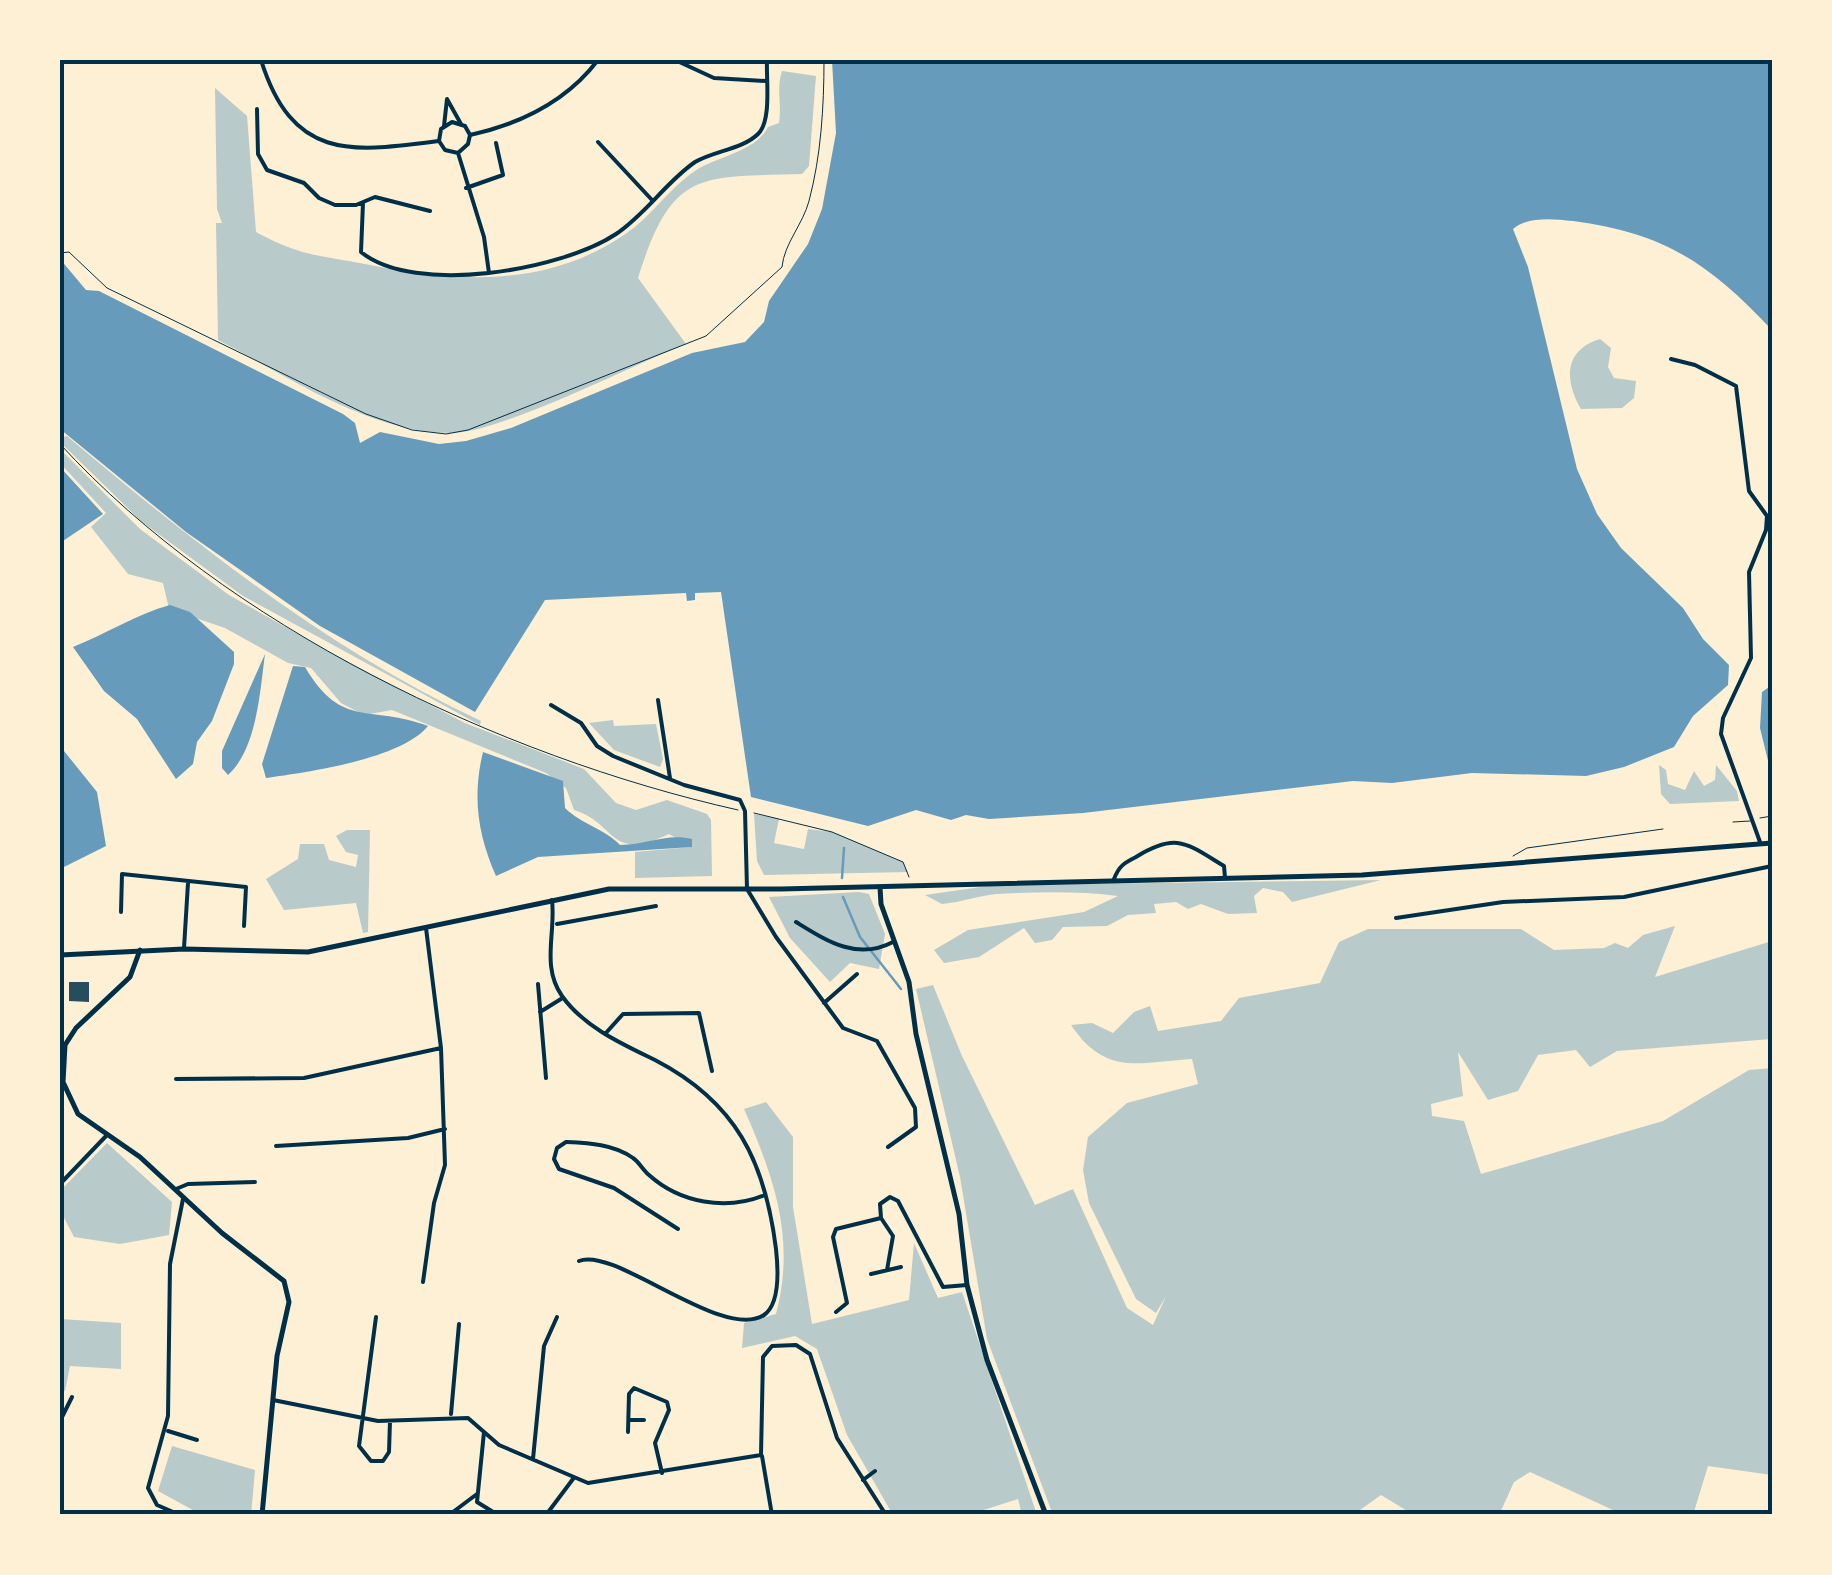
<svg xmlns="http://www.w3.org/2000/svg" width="1832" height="1575" font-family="Karla,sans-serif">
	<rect width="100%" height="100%" fill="#fdf0d5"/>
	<path fill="#b9caca" d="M782 71 816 76 809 166 802 174C699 177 672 169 638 278L686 344C633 365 500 433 451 433 369 433 288 376 218 340L216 223H222L217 209 215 88 247 116 256 232C300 256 318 255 365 264 455 282 544 289 624 235 649 219 667 191 692 173 715 156 755 153 768 127L779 123C782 103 776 89 782 71Z
		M1600 339 1611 348 1608 367 1614 378 1636 381 1634 398 1622 408 1581 409C1564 380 1564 350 1600 339Z
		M67 436C195 544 329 650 481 721L480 725 243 596 142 522 61 443 60 438Z
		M60 449 140 529 229 595 335 655 465 723 584 769 616 803 636 810 667 800 707 814 711 820 712 876 635 878V852L691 847 669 834C608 863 617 823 574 810L566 788 546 773 392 710 364 715 341 703 311 668 288 663 225 628 169 609 163 583 128 574 91 527 106 513 60 463Z
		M613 720 614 726 656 724 663 759 660 767 614 750 589 723Z
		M1659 765 1666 770 1668 784 1685 790 1694 771 1704 786 1715 780 1716 765 1737 791 1739 801 1670 804 1661 794Z
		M754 814 779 819 774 843 804 849 808 829 832 832 903 862 908 872 764 875 757 861Z
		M347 830H370L368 932 363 933 356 903 284 910 266 879 298 859 300 844H324L329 860 356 867 358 855 346 852 336 836Z
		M1381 880 1292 902 1283 892 1263 888 1254 896 1257 913 1228 914 1201 904 1188 909 1176 902 1154 904 1156 913 1128 915 1107 926 1063 927 1052 940 1035 943 1024 928 979 957 944 963 934 950 968 930 1084 912 1118 896C1080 891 1035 892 996 894 977 896 962 902 942 904L925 895 995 885Z
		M859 892 869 894 885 934 879 969 850 963 830 982 790 938 769 897Z
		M1675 926 1655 977 1772 941V1039L1617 1051 1590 1067 1576 1050 1538 1055 1518 1091 1488 1100 1458 1052 1463 1096 1431 1104 1432 1116 1464 1121 1481 1174 1663 1121 1749 1070 1772 1068V1475L1708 1466 1693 1515H1624L1530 1472 1514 1482 1499 1515H1414L1381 1495 1353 1515H1053L987 1339 960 1177 916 989 933 985 962 1056 1035 1205 1073 1189 1127 1308 1153 1325 1166 1296 1156 1313 1136 1299 1089 1203 1083 1170 1088 1137 1127 1103 1198 1084 1192 1059C1139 1062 1106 1077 1071 1025L1092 1023 1113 1033 1134 1012 1150 1006 1158 1031 1221 1021 1239 998 1320 983 1339 942 1368 929H1521L1554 950 1604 948 1615 943 1628 948 1643 935Z
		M766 1102 793 1137V1207L812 1324 909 1300 914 1243 938 1298 962 1292 1037 1515H1022L1018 1499 968 1515H893L847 1435 817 1349 795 1336 742 1348 744 1323 776 1314C796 1239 774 1177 744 1109Z
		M107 1143 172 1202 169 1235 120 1244 74 1237 60 1210V1191Z
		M60 1319 121 1323V1369L70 1366 65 1391 60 1389Z
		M172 1446 255 1470 251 1515H202L158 1491Z"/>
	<path fill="#669bbc" d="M832 60H1772V330C1709 263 1664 233 1573 221 1553 219 1529 216 1513 229L1528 267 1577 469 1597 514 1621 548 1683 608 1703 639 1729 665 1728 685 1693 716 1674 747 1624 767 1586 776 1472 773 1392 783 1353 781 1083 813 989 819 966 815 951 820 916 810 868 826 751 797 721 592 695 593V600L687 601 686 593 545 600 475 712 320 626 186 532 60 429V259L86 290 99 291 343 414 355 423 360 443 380 432 439 444 466 441 511 428 692 353 745 342 764 322 769 301 808 244 822 209 836 133Z
		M60 467 103 514 60 543Z
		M170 605 190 612 234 652V664L212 721 197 742 193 764 176 779 137 719 104 691 73 647C106 634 137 614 170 605Z
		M265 654C260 691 257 749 228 775L222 768V751Z
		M293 666 305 667C342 730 370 704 428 726 401 759 309 772 266 778L262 764Z
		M1772 685V777L1760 728 1762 692Z
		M60 746 97 792 106 846 60 869Z
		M483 752 563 781 565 808C581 824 605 829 620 845 647 845 666 833 692 839V847L538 857 496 876C478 835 472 797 483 752Z"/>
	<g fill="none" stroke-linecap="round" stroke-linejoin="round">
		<path stroke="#669bbc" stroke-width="2.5" d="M842 878 844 848
			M843 897 860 937 901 989"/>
	</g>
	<path fill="#264d5e" d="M69 982H89V1002L69 1001Z"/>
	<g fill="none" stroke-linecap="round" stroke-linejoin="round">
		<path stroke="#003049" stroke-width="1" d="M60 253 69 252 107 288 366 414 412 430 446 434 468 430 706 336 782 267C784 244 803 224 809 201 821 156 824 107 824 60
			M60 444C227 626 498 756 738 810
			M754 813 832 832 903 862 909 877
			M1760 818 1772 816
			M1513 856 1527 848 1663 829"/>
		<path stroke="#003049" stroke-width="1" d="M1733 822 1750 821"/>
		<path stroke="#003049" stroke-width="4" d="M261 60C293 162 352 152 439 141
			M675 60 714 78 766 81
			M257 109 258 154 267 170 304 183 319 198 335 205H356L375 197 430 211
			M444 126 447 99 461 124
			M470 135C520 124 566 102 598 60
			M439 141 441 129 452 122 465 126 470 135
			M439 141 445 150 458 153 468 144 470 135
			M598 142 652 200
			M458 153 484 237 489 273
			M466 188 503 175 496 143
			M363 203 361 252C415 296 562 270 616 234 646 214 666 182 695 162 713 151 743 149 758 134 772 121 766 79 767 60
			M1671 359 1695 365 1736 386 1749 491 1767 516 1766 530 1749 572 1751 658 1723 718 1721 734 1760 842
			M658 700 670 778
			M551 705 581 723 597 746 613 756 684 785 740 800 745 811 747 889 776 937 843 1028 877 1041 915 1108 916 1127 888 1147
			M1114 879C1119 866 1124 863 1136 857 1176 832 1186 843 1224 866L1225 878
			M552 900C556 933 541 966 562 996 584 1027 622 1044 655 1060 736 1102 765 1161 776 1249 778 1267 781 1303 764 1315 723 1342 615 1246 579 1261
			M121 912 122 874 246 887 244 926
			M1396 918 1503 902 1624 897 1772 866
			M796 922C827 941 857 961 893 942
			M557 924 656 906
			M184 948 188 883
			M538 984 546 1078
			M824 1003 857 974
			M540 1012 561 999
			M605 1034 623 1014 699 1013 712 1071
			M176 1079 304 1078 441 1048
			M276 1146 408 1138 445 1129
			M60 1184 107 1135
			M176 1189 188 1184 255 1182
			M678 1229 614 1188 559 1169 554 1159 557 1148 566 1142C588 1143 614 1144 633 1158 639 1162 643 1170 649 1175 680 1203 726 1211 765 1195
			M887 1270 893 1236 881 1218 880 1204 890 1197 898 1201 943 1287 967 1285
			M871 1274 901 1267
			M423 1282 434 1203 445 1165 441 1048 426 928
			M836 1312 847 1303 833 1237 836 1229 881 1218
			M376 1317 359 1446 371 1461H383L389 1452 390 1421
			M273 1400 378 1421 468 1418 499 1445 588 1483 761 1455 763 1357 772 1346 796 1345 810 1354 837 1438 886 1515
			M451 1414 459 1324
			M629 1420H644
			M60 1421 72 1397
			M168 1431 197 1440
			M484 1432 477 1502 498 1515
			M628 1432 629 1394 634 1388 667 1402 669 1410 655 1443 662 1473
			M762 1456 772 1515
			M533 1459 544 1346 557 1317
			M863 1480 875 1471
			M180 1515 157 1505 148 1488 168 1416 170 1264 183 1199
			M449 1515 477 1494
			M546 1515 573 1479"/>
		<path stroke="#003049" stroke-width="5" d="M880 887 881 904 909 982 916 1034 959 1214 967 1285 987 1360 1046 1515
			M140 950 130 977 76 1028 65 1045 63 1082 78 1114 140 1157 222 1233 284 1281 289 1302 277 1356 262 1515"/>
		<path stroke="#003049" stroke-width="5" d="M60 955 184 949 308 952 609 889H781L1362 875 1772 843"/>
	</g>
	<rect width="1832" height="1575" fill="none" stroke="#fdf0d5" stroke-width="125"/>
	<rect x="62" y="62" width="1708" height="1450" fill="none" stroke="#003049" stroke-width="4"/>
</svg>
